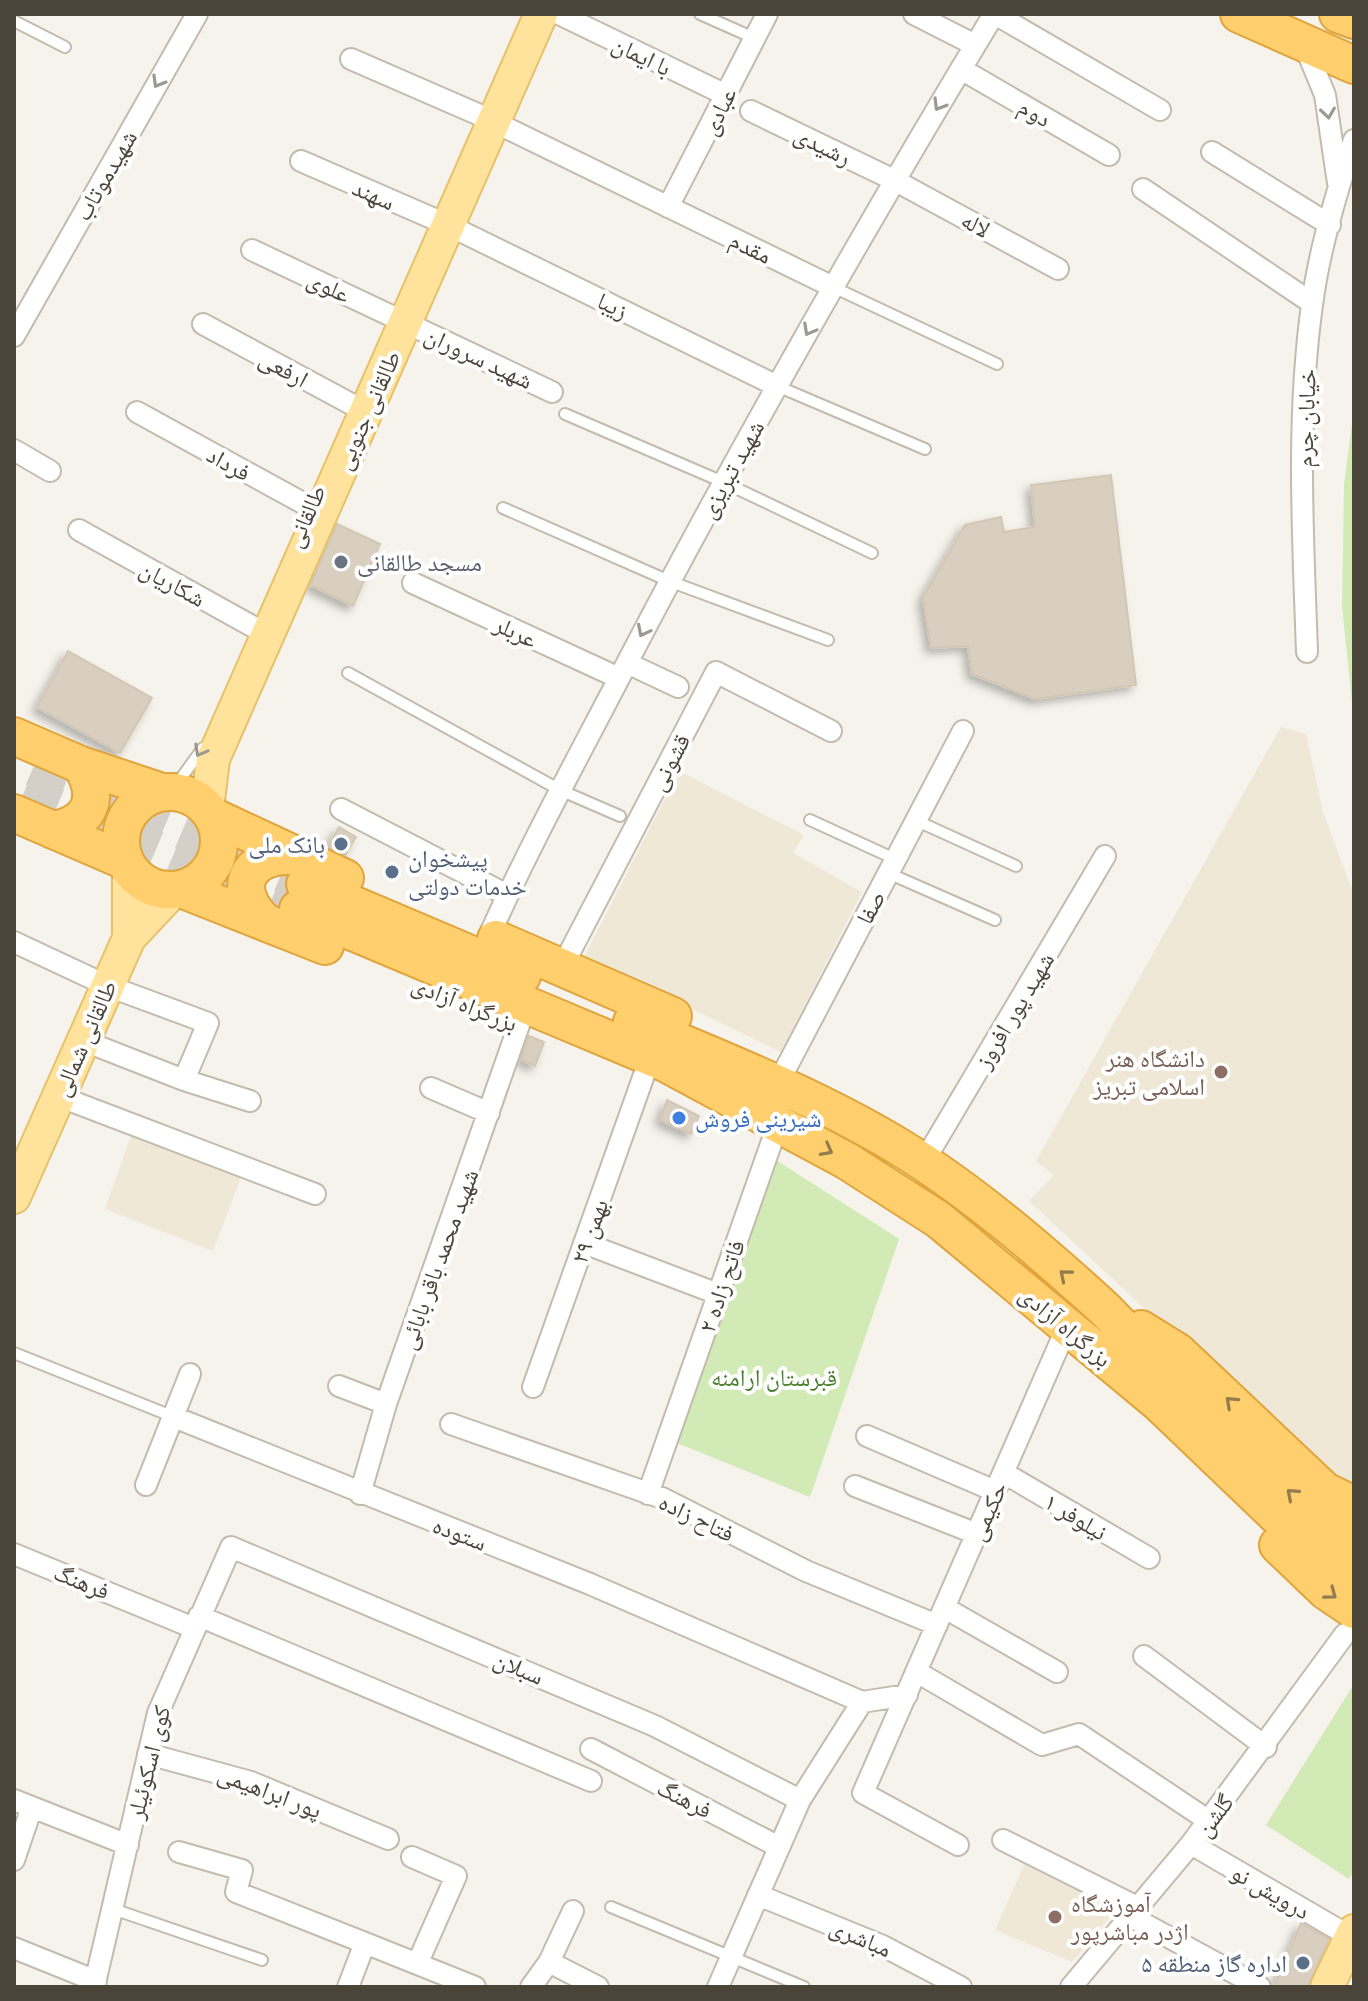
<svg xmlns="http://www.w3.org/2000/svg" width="1368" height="2001" font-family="'Titillium Web','Noto Naskh Arabic',sans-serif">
	<defs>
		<filter id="shadow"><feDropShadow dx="-5" dy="5" stdDeviation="4" flood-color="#0004"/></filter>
	</defs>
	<rect width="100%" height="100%" fill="#f6f3ec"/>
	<path fill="#efe8d6" d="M1281 727 1306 734 1323 812 1354 895V1499L1332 1483 1029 1201 1054 1175 1036 1161Z
		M679 771 804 835 793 853 862 892 781 1052 584 957Z
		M132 1133 242 1175 213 1251 105 1209Z
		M1028 1857 1121 1904 1072 1962 995 1930Z"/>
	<path fill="#d2eab5" d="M1354 409V721L1342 606 1344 484Z
		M776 1160 899 1239 810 1497 672 1441Z
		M1354 1684V1871L1349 1879 1266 1825Z"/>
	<path fill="#d8cfc1" stroke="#d3c7b4" stroke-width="2" filter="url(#shadow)" d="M1111 475 1136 685 1035 699 972 674 968 646 931 648 923 597 965 525 1001 517 1004 532 1035 527 1031 485Z
		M337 524 380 544 353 606 310 585Z
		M68 651 152 698 120 753 37 707Z
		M339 827 356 837 345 855 328 847Z
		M529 1036 544 1042 535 1066 521 1060Z
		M667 1100 699 1116 691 1134 660 1120Z
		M1301 1923 1329 1939 1308 1987H1274Z"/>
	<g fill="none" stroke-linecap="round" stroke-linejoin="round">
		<path stroke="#d4d0c8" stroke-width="36" stroke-dasharray="36 18" stroke-linecap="butt" d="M33 768 305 884
			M24 792 298 909"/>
		<defs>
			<path id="lane" d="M700 14 754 38
				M14 21 65 47
				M833 287 997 364
				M777 386 925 449
				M565 414 723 482 872 553
				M503 508 669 581 828 640
				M348 673 560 790 620 816
				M171 792 203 748
				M810 820 895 859
				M915 820 1016 866
				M888 873 995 920
				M14 1353 174 1417
				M611 1907 804 1987
				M113 1909 262 1960"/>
			<path id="street" d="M559 14 726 95
				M914 14 975 45
				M995 14 1160 110
				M1304 44 1325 95 1338 183
				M351 59 482 116 833 287
				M961 69 1109 155
				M751 111 894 180 1058 269
				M1212 152 1330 225
				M301 161 448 225 777 386
				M1143 189 1312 303
				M668 207 767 14
				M252 250 552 392
				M203 324 366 412
				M14 336 197 14
				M137 412 321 513
				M14 450 50 471
				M79 530 268 635
				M413 583 619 678
				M1307 652C1303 537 1296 420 1312 305 1319 250 1336 193 1354 140
				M627 663 678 687
				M341 809 507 895
				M489 936C531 842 581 752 628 661 743 441 866 226 994 14
				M14 942 108 986 208 1023 184 1080
				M562 967 716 672 831 731
				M97 1046 184 1080 250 1101
				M777 1085 963 731
				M431 1088 489 1113
				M58 1096 315 1194
				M923 1163 1105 856
				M584 1243 718 1294
				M339 1386 386 1404
				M533 1387 644 1075
				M174 1417 590 1584 862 1702 907 1695
				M451 1424 662 1498 806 1571 937 1625
				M867 1436 995 1491
				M1004 1473 1149 1558
				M146 1485 190 1374
				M855 1486 977 1534
				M360 1494 386 1404 519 1025
				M648 1494 778 1124
				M14 1554 194 1628
				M945 1608 1057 1672
				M199 1616 591 1781
				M1144 1656 1266 1747
				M917 1672 1042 1745 1079 1734 1209 1821
				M591 1749 779 1847
				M148 1754 251 1782 388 1839
				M14 1800 128 1845
				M1003 1840 1137 1907
				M1191 1844 1351 1937
				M958 1845 863 1793 1067 1327
				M179 1852 242 1870 236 1892 365 1943
				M412 1857 456 1876 418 1962
				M14 1860 32 1807
				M758 1895 883 1946 961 1987
				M1130 1916 1260 1987
				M14 1948 96 1981
				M549 1962 598 1987
				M94 1987 158 1713 231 1547 655 1726 800 1800
				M348 1987 365 1943 475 1987
				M531 1987 549 1962 573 1911
				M718 1987 800 1800 862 1702
				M1071 1987 1191 1844 1345 1634"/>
			<path id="primary" d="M207 809 213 759 541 14
				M129 870V938
				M14 1197 129 938 173 891
				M1327 1987 1354 1931"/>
			<path id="highway" d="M1239 14 1354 65
				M1338 14 1354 20
				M14 736 81 765 162 792
				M121 841a49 49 0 1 1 98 0a49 49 0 1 1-98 0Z
				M14 813 125 861
				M212 816 345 878
				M53 830C91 823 101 798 81 765
				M305 884 522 976
				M181 889 325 946
				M298 909 665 1063 847 1161 939 1220 1159 1403 1276 1515 1324 1556 1354 1576
				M264 921C231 889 246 855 291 856
				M496 939 673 1016
				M632 1022C723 1060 817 1097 901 1148 971 1191 1036 1247 1097 1302 1121 1323 1141 1350 1163 1373 1214 1425 1292 1505 1354 1541
				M1141 1329 1178 1352 1325 1491 1354 1505
				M1278 1545 1326 1591 1354 1610"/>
		</defs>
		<use href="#lane" stroke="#c2bbae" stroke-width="14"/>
		<use href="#street" stroke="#c2bbae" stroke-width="24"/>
		<use href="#primary" stroke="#e6c16a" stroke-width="36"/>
		<use href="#highway" stroke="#e0a43c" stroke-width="40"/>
		<use href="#lane" stroke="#fff" stroke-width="10"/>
		<use href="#street" stroke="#fff" stroke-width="20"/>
		<use href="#primary" stroke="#ffe39c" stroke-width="32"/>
		<use href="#highway" stroke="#ffcf6e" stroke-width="36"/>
	</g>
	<defs><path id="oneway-chevron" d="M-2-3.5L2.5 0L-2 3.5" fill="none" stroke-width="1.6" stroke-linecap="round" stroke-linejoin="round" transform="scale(2)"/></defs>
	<g stroke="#9c9892">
		<use href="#oneway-chevron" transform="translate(158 82) rotate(120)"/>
		<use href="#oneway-chevron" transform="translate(939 105) rotate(121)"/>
		<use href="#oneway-chevron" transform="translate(1328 113) rotate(82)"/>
		<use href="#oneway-chevron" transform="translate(809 330) rotate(119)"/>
		<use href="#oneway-chevron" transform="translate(643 631) rotate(117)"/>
		<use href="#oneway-chevron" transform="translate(200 751) rotate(119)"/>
	</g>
	<g stroke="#937c4e">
		<use href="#oneway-chevron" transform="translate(827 1150) rotate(28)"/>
		<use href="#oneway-chevron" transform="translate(1065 1275) rotate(-140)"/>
		<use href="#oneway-chevron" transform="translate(1231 1402) rotate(-137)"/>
		<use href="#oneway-chevron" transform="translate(1292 1494) rotate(-139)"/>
		<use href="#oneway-chevron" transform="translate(1331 1594) rotate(37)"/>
	</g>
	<circle fill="#6b7280" stroke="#fff" stroke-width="3" cx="341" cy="562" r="8"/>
	<g fill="#5c6f8a" stroke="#fff" stroke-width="3">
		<circle cx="341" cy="844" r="8"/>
		<circle cx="392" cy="872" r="8"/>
		<circle cx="1303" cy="1963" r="8"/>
	</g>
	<g fill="#8d6e63" stroke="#fff" stroke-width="3">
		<circle cx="1221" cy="1072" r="8"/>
		<circle cx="1055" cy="1917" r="8"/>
	</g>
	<circle fill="#3f7fe0" stroke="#fff" stroke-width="3" cx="679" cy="1118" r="8"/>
	<g text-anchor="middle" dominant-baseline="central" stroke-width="8" stroke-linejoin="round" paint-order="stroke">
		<g font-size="24" fill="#4b4439" stroke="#fff">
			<text transform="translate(642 55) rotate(26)">با ایمان</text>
			<text transform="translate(718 111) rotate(-63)">عبادی</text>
			<text transform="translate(1035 112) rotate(30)">دوم</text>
			<text transform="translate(823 145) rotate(26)">رشیدی</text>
			<text transform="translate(105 175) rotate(-60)">شهیدموتاب</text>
			<text transform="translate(374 194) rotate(24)">سهند</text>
			<text transform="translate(976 224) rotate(29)">لاله</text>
			<text transform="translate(751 247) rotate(26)">مقدم</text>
			<text transform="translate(329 286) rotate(25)">علوی</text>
			<text transform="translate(613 305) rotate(26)">زیبا</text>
			<text transform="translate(479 357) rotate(25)">شهید سروران</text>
			<text transform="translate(284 368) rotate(29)">ارفعی</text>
			<text transform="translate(367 410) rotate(-66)">طالقانی جنوبی</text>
			<text transform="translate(1305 418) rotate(-88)">خیابان چرم</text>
			<text transform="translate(229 463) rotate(29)">فرداد</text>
			<text transform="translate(731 469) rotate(-61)">شهید تبریزی</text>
			<text transform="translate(305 516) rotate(-66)">طالقانی</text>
			<text transform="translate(173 583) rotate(29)">شکاریان</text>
			<text transform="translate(516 631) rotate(25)">عربلر</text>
			<text transform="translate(669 762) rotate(-62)">قشونی</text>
			<text transform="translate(870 907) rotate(-62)">صفا</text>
			<text transform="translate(465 1003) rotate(22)">بزرگراه آزادی</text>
			<text transform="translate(1014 1010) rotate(-59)">شهید پور افروز</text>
			<text transform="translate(84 1038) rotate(-66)">طالقانی شمالی</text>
			<text transform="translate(589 1231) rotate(-70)">۲۹ بهمن</text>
			<text transform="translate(438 1259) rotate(-70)">شهید محمد باقر بابائی</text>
			<text transform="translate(721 1286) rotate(-71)">فاتح زاده ۲</text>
			<text transform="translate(1066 1326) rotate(40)">بزرگراه آزادی</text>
			<text transform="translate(987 1511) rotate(-66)">حکیمی</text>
			<text transform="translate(1076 1516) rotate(31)">نیلوفر ۱</text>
			<text transform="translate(697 1517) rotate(26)">فتاح زاده</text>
			<text transform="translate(460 1533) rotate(21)">ستوده</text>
			<text transform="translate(82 1581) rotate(22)">فرهنگ</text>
			<text transform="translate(519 1667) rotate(23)">سبلان</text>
			<text transform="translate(148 1762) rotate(-76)">کوی اسکوئیلر</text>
			<text transform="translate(270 1791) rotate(21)">پور ابراهیمی</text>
			<text transform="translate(685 1798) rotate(27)">فرهنگ</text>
			<text transform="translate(1214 1815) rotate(-53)">گلشن</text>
			<text transform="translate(1271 1891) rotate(30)">درویش نو</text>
			<text transform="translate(861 1937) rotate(23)">مباشری</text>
		</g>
		<g font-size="24" fill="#5b616d" stroke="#fff" text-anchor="start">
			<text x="357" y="562">مسجد طالقانی</text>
		</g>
		<g font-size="24" fill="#4e5e75" stroke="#fff" text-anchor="end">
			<text x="325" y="844">بانک ملی</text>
			<text x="408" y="858" text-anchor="start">پیشخوان<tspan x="408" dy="28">خدمات دولتی</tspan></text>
			<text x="1287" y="1963">اداره گاز منطقه ۵</text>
		</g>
		<g font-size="24" fill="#785e54" stroke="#fff" text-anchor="end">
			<text x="1205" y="1058">دانشگاه هنر<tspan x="1205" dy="28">اسلامی تبریز</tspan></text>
			<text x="1071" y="1903" text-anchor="start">آموزشگاه<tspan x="1071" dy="28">اژدر مباشرپور</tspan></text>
		</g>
		<g font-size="24" fill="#366cbe" stroke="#fff" text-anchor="start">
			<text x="695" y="1118">شیرینی فروش</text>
		</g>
		<g font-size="24" fill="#4a7f2a" stroke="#fff">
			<text x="774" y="1377">قبرستان ارامنه</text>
		</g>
	</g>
	<rect width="1368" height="2001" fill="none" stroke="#4b4439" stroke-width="32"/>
</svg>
